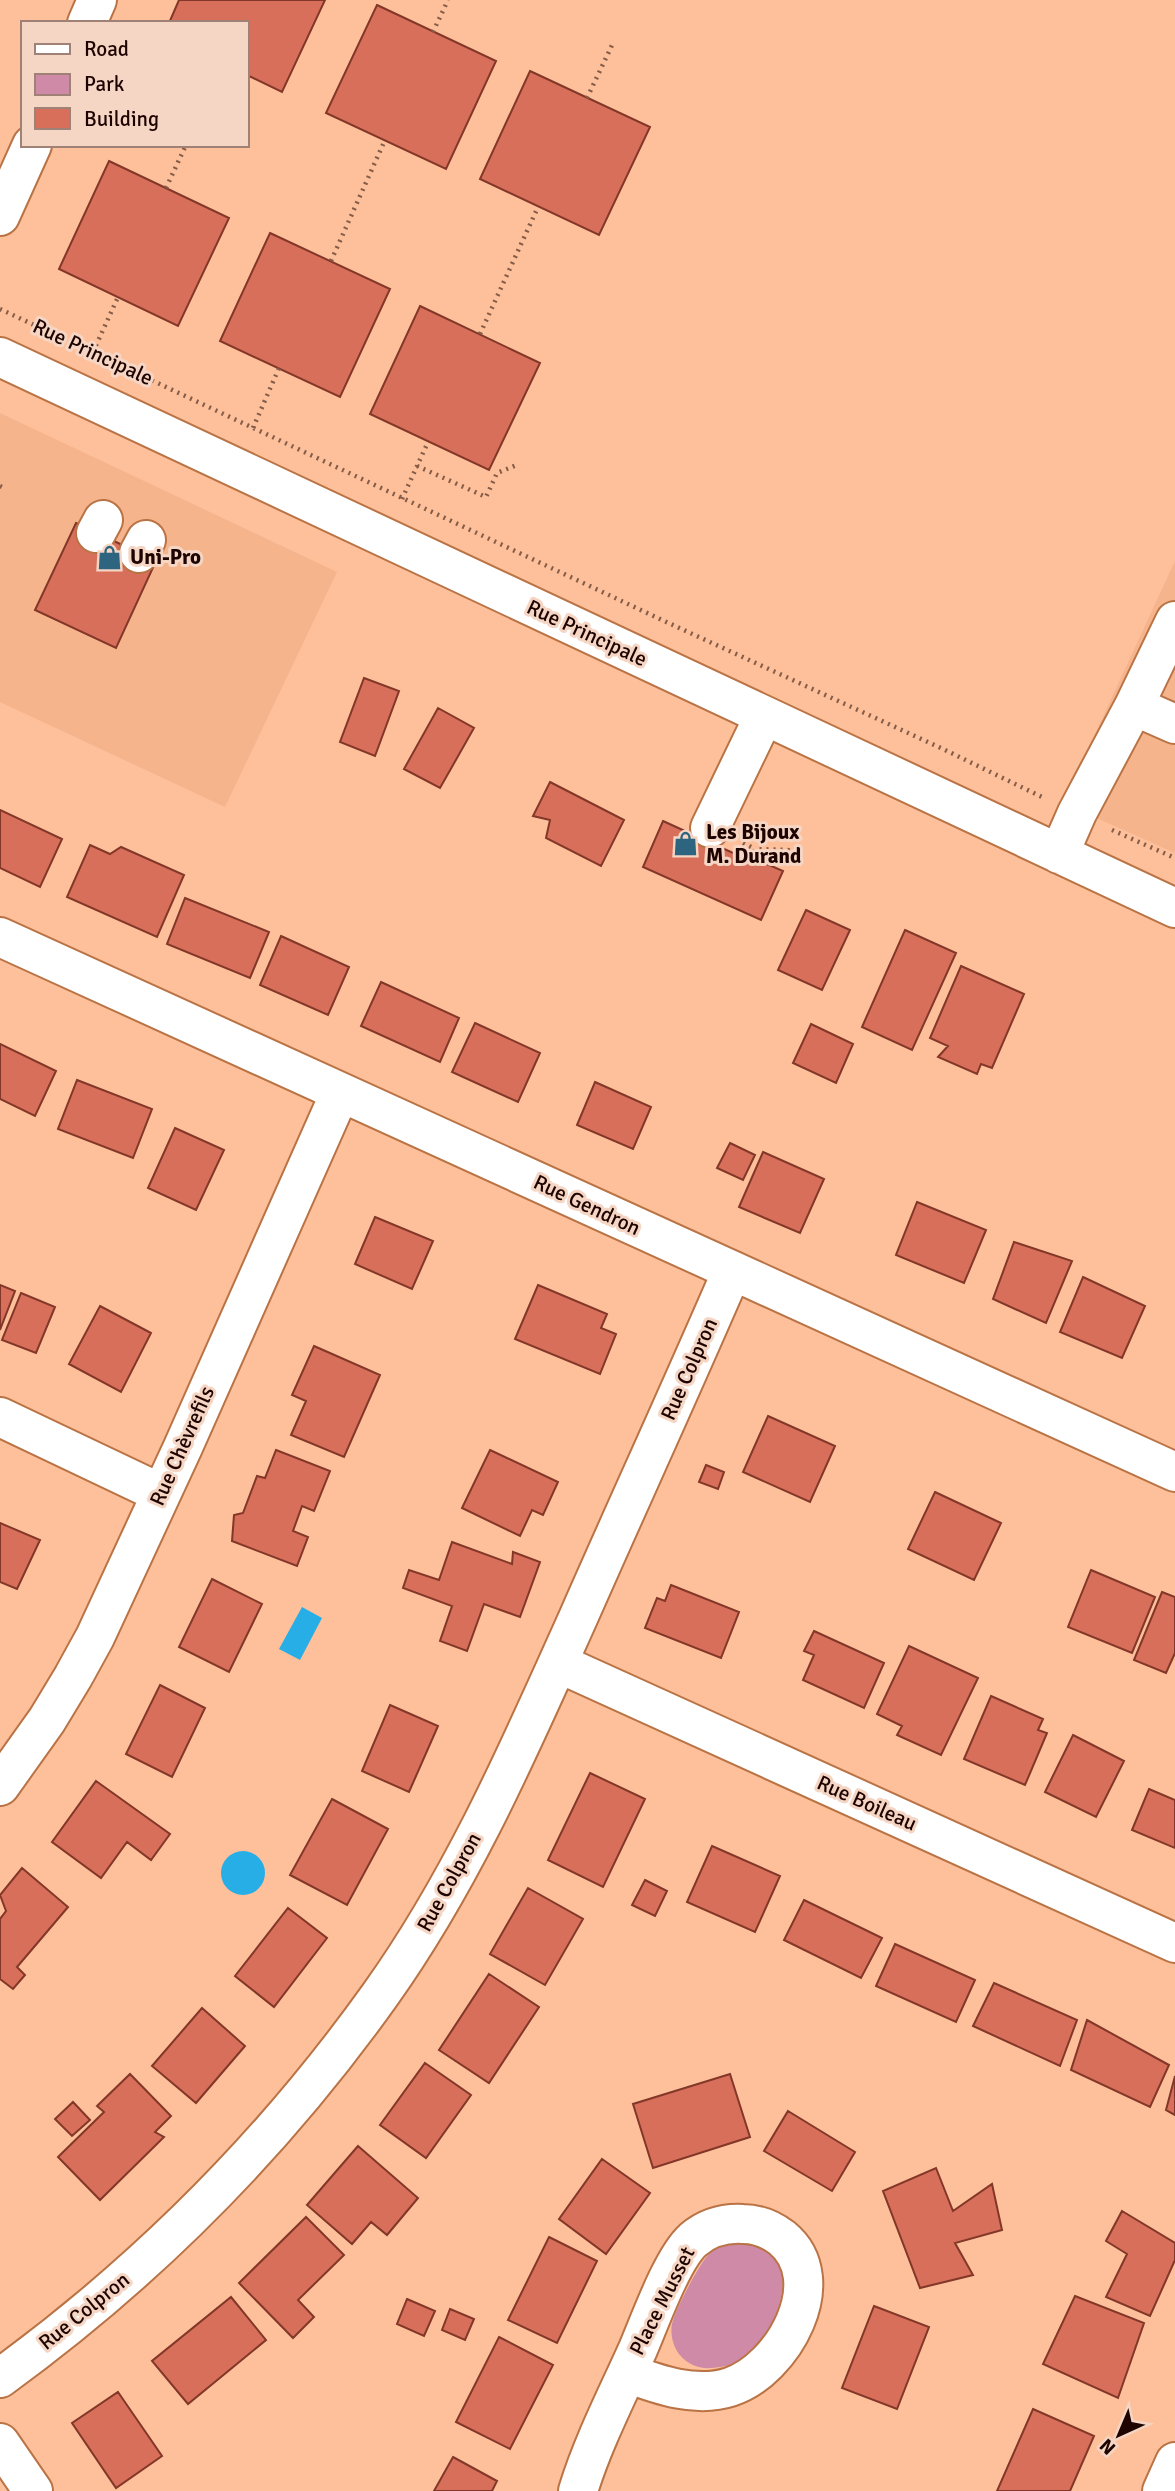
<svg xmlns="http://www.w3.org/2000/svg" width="1175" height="2491" font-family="Signika,sans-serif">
	<rect width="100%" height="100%" fill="#fdc09b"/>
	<path fill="#f6b48c" d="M0 413 337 572 225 807 0 702Z
		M1175 561V853L1063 803Z"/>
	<path fill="#ce8aa7" d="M745 2242C755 2245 766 2248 774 2256 798 2280 768 2345 743 2360 734 2365 723 2367 712 2368 699 2369 688 2365 679 2354 673 2346 670 2334 672 2324 675 2310 700 2262 710 2253 720 2244 732 2242 745 2242Z"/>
	<path fill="#27aee6" d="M302 1607 322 1618 300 1660 279 1649Z
		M221 1873a22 22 0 1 1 44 0a22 22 0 1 1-44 0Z"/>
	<path fill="#d86f5a" stroke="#823728" stroke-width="2" d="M179 0H325L282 92 247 75V23H169Z
		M377 5 496 61 446 169 326 113Z
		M530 71 650 127 599 235 480 179Z
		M109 161 229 218 178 326 59 269Z
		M270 233 390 289 340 397 220 341Z
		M420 306 540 363 489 470 370 414Z
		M76 523 156 561 116 648 35 610Z
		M364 678 399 691 375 756 340 742Z
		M438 708 474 728 440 788 404 769Z
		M550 782 624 820 601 866 546 838 550 820 533 816Z
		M0 810 62 839 40 887 0 868Z
		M663 821 744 858 746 855 783 871 761 920 643 867Z
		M90 845 110 854 121 847 184 875 157 937 67 897Z
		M185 898 269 932 250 978 167 944Z
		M806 910 850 930 822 990 778 970Z
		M905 930 956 953 912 1050 862 1027Z
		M281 936 349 967 328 1015 260 985Z
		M961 966 1024 994 992 1068 981 1064 977 1074 938 1057 948 1046 930 1038Z
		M381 982 459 1018 440 1062 361 1026Z
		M475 1023 540 1053 518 1102 452 1072Z
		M811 1024 853 1044 836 1083 793 1063Z
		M0 1044 56 1071 35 1116 0 1099Z
		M77 1080 152 1109 133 1158 58 1129Z
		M595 1082 651 1107 633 1149 577 1125Z
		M175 1128 224 1150 196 1210 148 1188Z
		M730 1143 755 1155 743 1180 717 1168Z
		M763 1152 824 1179 800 1233 739 1207Z
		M917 1202 986 1230 964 1283 896 1255Z
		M375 1217 433 1241 412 1289 355 1264Z
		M1014 1242 1072 1261 1046 1323 993 1299Z
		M1083 1277 1145 1306 1122 1358 1060 1332Z
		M0 1285 15 1291 0 1330Z
		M538 1285 607 1314 601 1328 616 1334 600 1374 515 1339Z
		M21 1293 55 1307 36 1353 2 1340Z
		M100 1306 151 1333 121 1392 69 1364Z
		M314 1346 380 1375 344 1457 291 1435 306 1401 292 1395Z
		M768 1416 835 1446 810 1502 743 1472Z
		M276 1450 330 1471 314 1511 302 1506 293 1531 308 1537 297 1566 232 1541 234 1515 243 1513 257 1476 265 1478Z
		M490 1450 558 1482 543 1515 532 1510 520 1536 462 1508Z
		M706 1465 724 1472 718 1489 699 1482Z
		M935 1492 1001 1523 974 1580 908 1549Z
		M0 1523 40 1540 17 1589 0 1582Z
		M452 1542 512 1564 513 1552 540 1562 520 1617 484 1604 467 1651 440 1641 452 1606 403 1588 409 1570 439 1580Z
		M1091 1570 1155 1597 1132 1653 1068 1627Z
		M212 1579 262 1604 229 1672 179 1647Z
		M671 1585 739 1612 721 1658 645 1628 657 1598 665 1601Z
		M1162 1592 1175 1597V1653L1166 1673 1134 1660Z
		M814 1631 884 1663 864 1708 803 1680 814 1655 804 1651Z
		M909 1646 978 1678 941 1755 897 1735 902 1726 877 1714Z
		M160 1685 205 1708 172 1777 126 1754Z
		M991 1696 1043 1719 1038 1730 1047 1733 1025 1785 964 1759Z
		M390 1705 438 1726 409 1792 362 1771Z
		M1073 1735 1124 1761 1096 1817 1045 1792Z
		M590 1773 645 1799 603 1887 548 1860Z
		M96 1781 170 1834 151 1860 127 1842 101 1878 52 1842Z
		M1149 1789 1175 1800V1848L1132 1830Z
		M332 1799 388 1829 347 1905 290 1875Z
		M712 1846 780 1876 755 1932 687 1902Z
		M22 1868 68 1907 17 1967 25 1975 13 1989 0 1979V1919L6 1911 0 1895Z
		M645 1880 667 1891 655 1916 632 1905Z
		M528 1888 583 1919 545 1985 490 1954Z
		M804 1900 882 1938 861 1978 784 1940Z
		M288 1908 327 1938 274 2007 235 1976Z
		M895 1944 975 1980 956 2022 876 1986Z
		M489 1974 539 2007 489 2083 439 2050Z
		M994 1983 1077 2020 1060 2066 973 2026Z
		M202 2008 245 2046 196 2103 152 2066Z
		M1087 2020 1169 2065 1150 2107 1071 2070Z
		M425 2063 471 2095 426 2158 380 2125Z
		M130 2074 171 2116 155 2132 164 2137 100 2200 58 2157 104 2112 97 2106Z
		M730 2074 750 2137 653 2168 633 2104Z
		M1175 2076V2115L1166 2110Z
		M73 2102 90 2120 72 2136 55 2119Z
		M788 2111 855 2152 832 2191 764 2151Z
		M358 2146 418 2198 387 2235 371 2222 352 2244 307 2205Z
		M602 2159 650 2193 606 2254 559 2219Z
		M936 2168 953 2211 992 2184 1002 2230 955 2243 973 2275 920 2288 883 2191Z
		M1122 2211 1175 2243V2260L1150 2316 1106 2297 1127 2254 1106 2241Z
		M306 2217 344 2255 298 2300 314 2317 293 2338 239 2283Z
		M549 2237 597 2261 557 2343 508 2320Z
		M1075 2296 1144 2323 1118 2398 1043 2364Z
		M231 2297 266 2340 188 2404 152 2361Z
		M407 2299 435 2311 424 2336 397 2324Z
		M874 2306 929 2327 897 2409 842 2388Z
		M450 2309 474 2319 465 2340 442 2330Z
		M499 2337 553 2365 510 2449 456 2422Z
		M118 2392 162 2456 116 2488 72 2423Z
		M1033 2409 1094 2436 1070 2491H997Z
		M453 2457 497 2481 492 2491H434Z"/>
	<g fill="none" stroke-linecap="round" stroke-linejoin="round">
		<defs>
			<path id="minor" d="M87 23 97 0
				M0 216 32 145
				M0 357 1175 908
				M96 533 103 520
				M139 553 146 540
				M1134 706 1175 621
				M710 828 764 716
				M1059 854 1077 813 1134 706 1175 724
				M0 937 1175 1472
				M0 1417 160 1493
				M558 1663 1175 1943
				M0 1786 47 1720 73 1677 95 1637 183 1447 340 1093
				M0 2378C146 2272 275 2142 380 1995 463 1879 520 1747 578 1618 629 1502 682 1387 732 1271
				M0 2443 33 2491
				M578 2491C593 2442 617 2396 638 2349 650 2321 672 2259 693 2240 707 2228 725 2223 743 2224 757 2224 770 2229 782 2238 833 2280 783 2370 730 2387 696 2398 659 2385 627 2373
				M1162 2491 1175 2462"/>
		</defs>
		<use href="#minor" stroke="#b97345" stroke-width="42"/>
		<path stroke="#855c48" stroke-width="4.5" stroke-dasharray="2 5" stroke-linecap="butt" d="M433 32 448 0
			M587 98 614 41
			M166 188 186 145
			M331 261 385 140
			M0 309 662 620 943 749 1044 798
			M480 334 538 207
			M93 352 118 297
			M253 428 279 368
			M417 466 486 497 497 473 519 464
			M0 486 4 488
			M402 499 428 442
			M1112 830 1175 858
			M743 843 755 849
			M752 858 755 849 788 850 802 856"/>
		<use href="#minor" stroke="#fff" stroke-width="38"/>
	</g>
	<defs>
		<symbol id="shop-bare" viewBox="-9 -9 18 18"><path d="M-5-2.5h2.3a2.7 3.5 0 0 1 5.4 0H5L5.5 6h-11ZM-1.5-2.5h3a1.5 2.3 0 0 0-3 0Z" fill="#2d647f" stroke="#f5d5c3" stroke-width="2.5" paint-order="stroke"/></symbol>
	</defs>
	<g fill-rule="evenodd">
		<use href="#shop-bare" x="92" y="540" width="35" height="35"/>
		<use href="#shop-bare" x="668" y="826" width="35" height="35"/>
	</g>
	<g text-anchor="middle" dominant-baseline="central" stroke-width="6" stroke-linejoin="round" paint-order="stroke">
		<g font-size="21" fill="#1d0400" stroke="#f5d5c3">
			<text transform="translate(93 352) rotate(25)">Rue Principale</text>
			<text transform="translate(587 633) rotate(25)">Rue Principale</text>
			<text transform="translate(587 1205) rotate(25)">Rue Gendron</text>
			<text transform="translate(689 1369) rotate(-66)">Rue Colpron</text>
			<text transform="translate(182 1446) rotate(-66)">Rue Chèvrefils</text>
			<text transform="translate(867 1803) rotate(24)">Rue Boileau</text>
			<text transform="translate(449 1882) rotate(-61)">Rue Colpron</text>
			<text transform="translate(662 2301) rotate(-63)">Place Musset</text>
			<text transform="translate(84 2311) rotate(-39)">Rue Colpron</text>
		</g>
		<g font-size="21" font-weight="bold" fill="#1d0400" stroke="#f5d5c3" text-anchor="start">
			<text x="130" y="557">Uni-Pro</text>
			<text x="706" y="832">Les Bijoux<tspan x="706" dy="24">M. Durand</tspan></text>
		</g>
	</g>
	<rect x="21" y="21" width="228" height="126" fill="#f5d5c3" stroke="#9f8175" stroke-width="2"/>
	<rect x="35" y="44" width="35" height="10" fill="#ffffff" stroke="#9f8175" stroke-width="2"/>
	<text x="84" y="56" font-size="21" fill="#1d0400">Road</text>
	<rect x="35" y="74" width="35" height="21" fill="#ce8aa7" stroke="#9f8175" stroke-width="2"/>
	<text x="84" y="91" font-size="21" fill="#1d0400">Park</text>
	<rect x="35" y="108" width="35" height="21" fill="#d86f5a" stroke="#9f8175" stroke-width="2"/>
	<text x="84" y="126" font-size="21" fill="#1d0400">Building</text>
	<g transform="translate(1119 2435) rotate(224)" stroke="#f5d5c3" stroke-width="5" paint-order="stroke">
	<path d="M0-5L12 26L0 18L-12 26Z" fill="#1d0400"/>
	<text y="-10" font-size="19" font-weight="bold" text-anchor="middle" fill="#1d0400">N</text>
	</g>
</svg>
